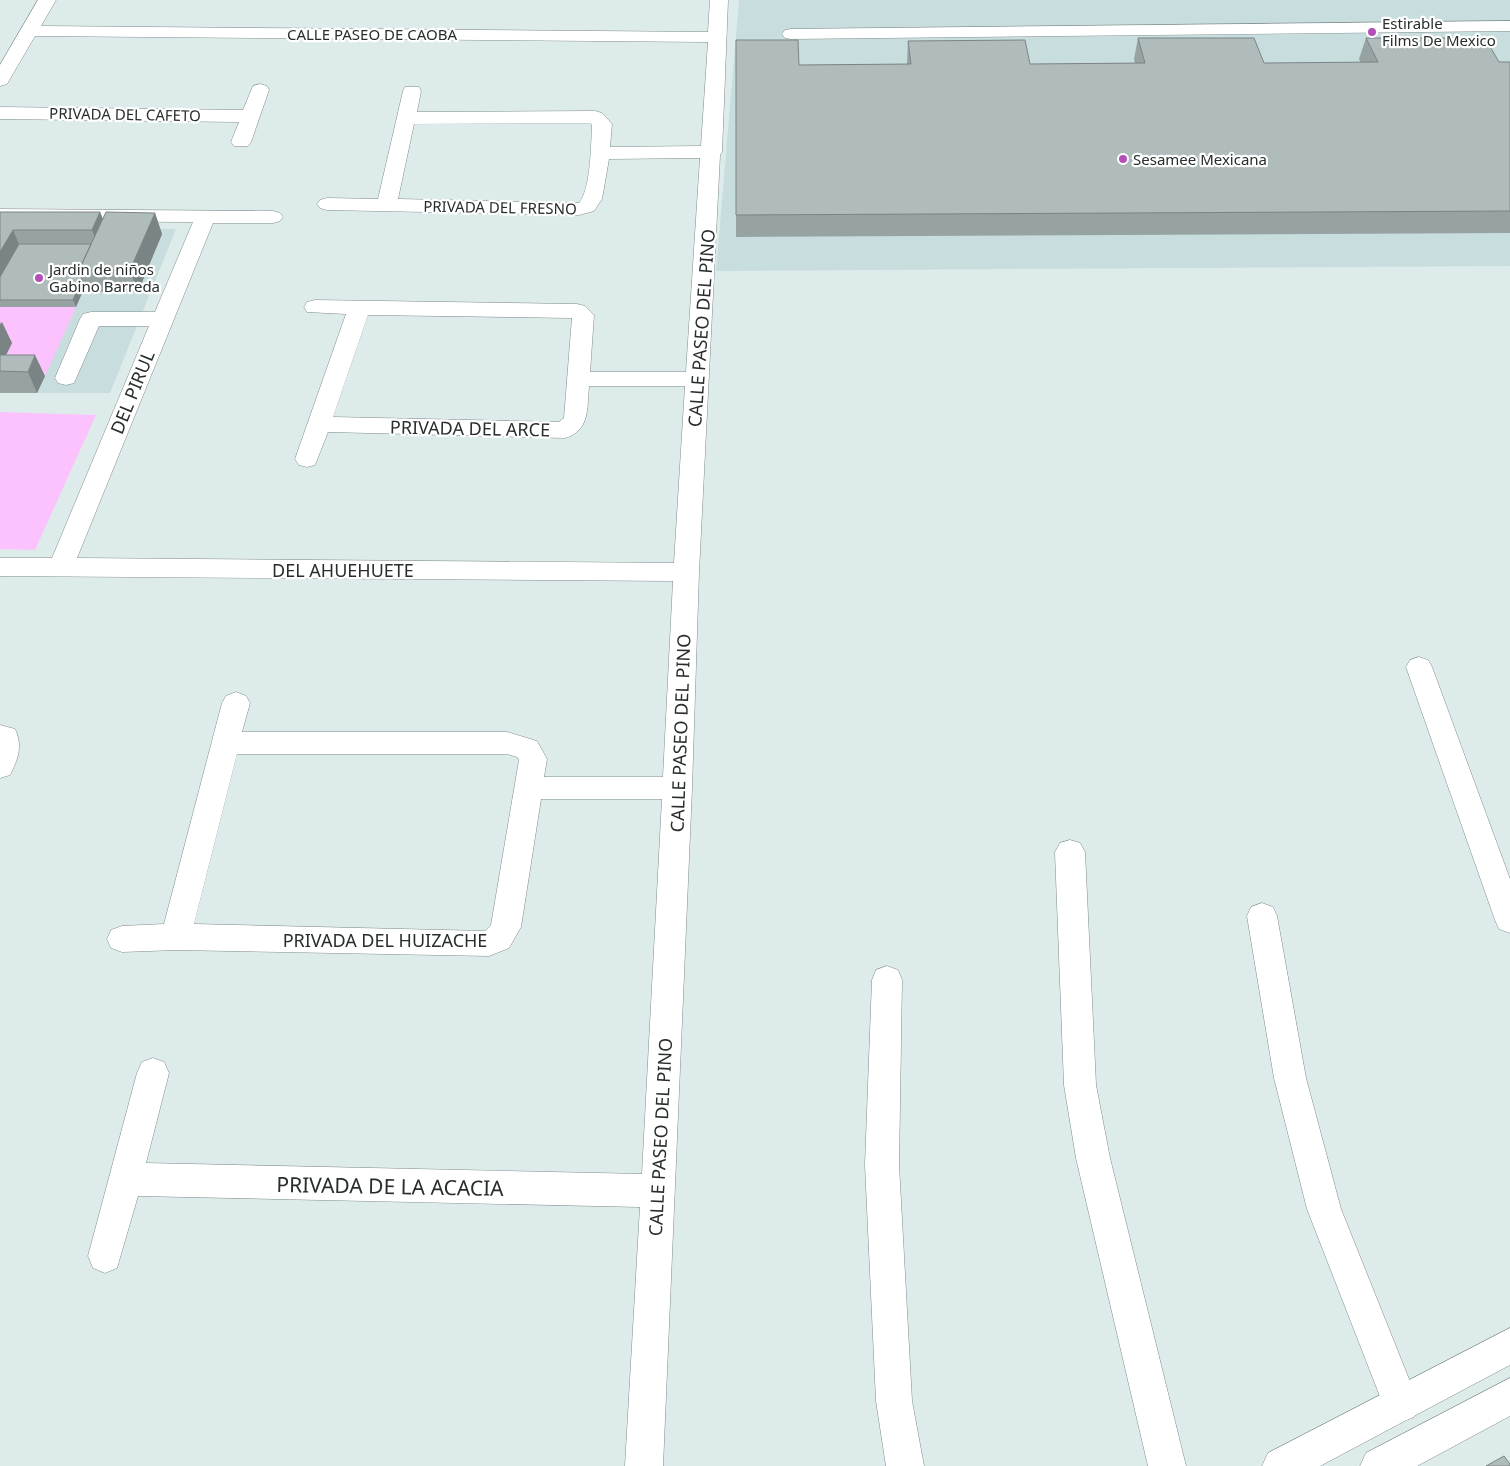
<svg xmlns="http://www.w3.org/2000/svg" width="1510" height="1466" font-family="'Noto Sans',sans-serif">
	<rect width="100%" height="100%" fill="#deebeb"/>
	<path fill="#c8dede" d="M739 0H1510V266L716 271Z
		M0 229H176L110 393H0Z"/>
	<path fill="#fcc2fe" d="M0 307H76L45 376 0 377Z
		M0 412 96 415 35 550 0 549Z"/>
	<g fill="none" stroke-linecap="round" stroke-linejoin="round">
		<defs>
			<path id="minor" d="M38 0H56L41 26 708 32 710 0H728L722 152 720 155 699 572 692 788 663 1466H625L640 1207 138 1196 117 1268 105 1273 93 1268 88 1256 137 1073 142 1062 153 1058 164 1062 169 1073 146 1163 642 1174 662 799H541L521 927 509 948 489 956 176 950 122 952 111 948 107 939 111 930 122 926 164 924 222 703 226 696 236 692 246 696 250 703 242 732H507L537 741 547 759 544 777H663L673 581 0 576V558H52L149 326H99L74 383 66 385 58 383 55 378 80 319 83 314 91 312H155L193 222 0 221V209L273 211 280 213 283 217 280 221 273 223H213L77 558 674 563 685 386H589C587 408 590 431 565 438L328 432 315 465 307 467 299 465 295 459 346 314 307 312 304 307 307 302 315 300 577 304 585 306 594 315 590 372H686L700 158 609 159 602 199 594 211 579 215 327 210 320 208 317 204 320 200 327 198 378 199 403 91 405 87H419L421 91 417 112 595 111 602 113 612 124 610 147 701 146 708 42 35 36 7 84 0 86V65ZM590 123 592 125C591 144 591 189 579 203L398 199 414 124ZM368 315 572 318 564 418 559 422 333 417ZM237 754H507L517 757 519 760 491 925 485 931 194 924Z
				M1510 21V31L791 39 785 38 782 34 785 30 791 29Z
				M260 84 267 86 269 90 251 142 248 146H234L231 142 239 122 0 119V107L243 110 253 86Z
				M1419 657 1428 660 1432 667 1510 879V933L1499 929 1495 920 1406 667 1410 660Z
				M0 725 15 729C23 746 18 759 10 775L0 778Z
				M1070 840 1080 843 1085 852 1096 1085 1110 1158 1186 1466H1148L1076 1158 1064 1085 1055 852 1060 843Z
				M1262 903 1273 907 1277 916 1306 1078 1341 1209 1419 1404 1414 1417 1401 1422 1388 1417 1307 1209 1274 1078 1247 916 1251 907Z
				M887 966 898 970 902 980 899 1165 912 1401 924 1466H886L876 1401 865 1165 872 980 876 970Z"/>
			<path id="major" d="M1510 1328V1365L1320 1466H1262L1268 1453Z
				M1510 1378V1416L1417 1466H1360L1366 1453Z"/>
		</defs>
		<use href="#minor" stroke="#808c8c" stroke-width="1"/>
		<use href="#major" stroke="#808c8c" stroke-width="1"/>
		<use href="#minor" fill="#fff" fill-rule="evenodd"/>
		<use href="#major" fill="#fff" fill-rule="evenodd"/>
	</g>
	<path fill="#97a2a2" d="M1138 38 1264 63H1361L1359 59 1366 38 1499 62H1510V233L736 237V215L799 65 907 64 908 41 1030 64 1135 63 1134 59Z
		M0 212H100L103 219 155 213 162 234 138 292H88L85 286 76 307H0Z
		M0 322 12 343 6 355 45 376 37 393H0Z"/>
	<path fill="#7b8484" d="M100 212 108 233 98 244 92 230Z
		M155 213 162 234 138 292 130 270Z
		M13 230 22 251 0 291V252Z
		M82 278 85 286 76 307 73 300Z
		M2 322 12 343 0 367V325Z
		M35 355 45 376 37 393 28 372Z"/>
	<path fill="#b0bcbc" stroke="#7b8484" d="M1138 38H1254L1264 63 1378 62 1366 38H1485L1499 62H1510V211L736 215V40H798L799 65 911 64 908 41 1025 40 1030 64 1145 63Z
		M0 212H100L92 230H13L0 252Z
		M106 212 155 213 130 270H79Z
		M19 244H91L79 270 82 278 73 300H0V277Z
		M0 355H35L28 372 0 371Z
		M1504 1456 1510 1464V1466H1486Z"/>
	<g fill="#b250b8" stroke="#fff" stroke-width="2">
		<circle cx="1372" cy="32" r="5"/>
		<circle cx="1123" cy="159" r="5"/>
		<circle cx="39" cy="278" r="5"/>
	</g>
	<g text-anchor="middle" dominant-baseline="central" stroke-width="4.5" stroke-linejoin="round" paint-order="stroke">
		<g font-size="15" fill="#282d2d" stroke="#fff" text-anchor="start">
			<text x="1382" y="23">Estirable<tspan x="1382" dy="17">Films De Mexico</tspan></text>
			<text x="1133" y="159">Sesamee Mexicana</text>
			<text x="49" y="269">Jardin de niños<tspan x="49" dy="17">Gabino Barreda</tspan></text>
		</g>
		<g font-size="15" fill="#282d2d" stroke="#fff">
			<text x="372" y="34">CALLE PASEO DE CAOBA</text>
			<text transform="translate(125 114) rotate(1)">PRIVADA DEL CAFETO</text>
			<text transform="translate(500 207) rotate(1)">PRIVADA DEL FRESNO</text>
		</g>
		<g font-size="18" fill="#282d2d" stroke="#fff">
			<text transform="translate(701 328) rotate(-86)">CALLE PASEO DEL PINO</text>
			<text transform="translate(132 392) rotate(-68)">DEL PIRUL</text>
			<text transform="translate(470 428) rotate(1)">PRIVADA DEL ARCE</text>
			<text x="343" y="570">DEL AHUEHUETE</text>
			<text transform="translate(680 733) rotate(-88)">CALLE PASEO DEL PINO</text>
			<text x="385" y="940">PRIVADA DEL HUIZACHE</text>
			<text transform="translate(660 1137) rotate(-87)">CALLE PASEO DEL PINO</text>
		</g>
		<g font-size="21" fill="#282d2d" stroke="#fff">
			<text transform="translate(390 1186) rotate(1)">PRIVADA DE LA ACACIA</text>
		</g>
	</g>
</svg>
